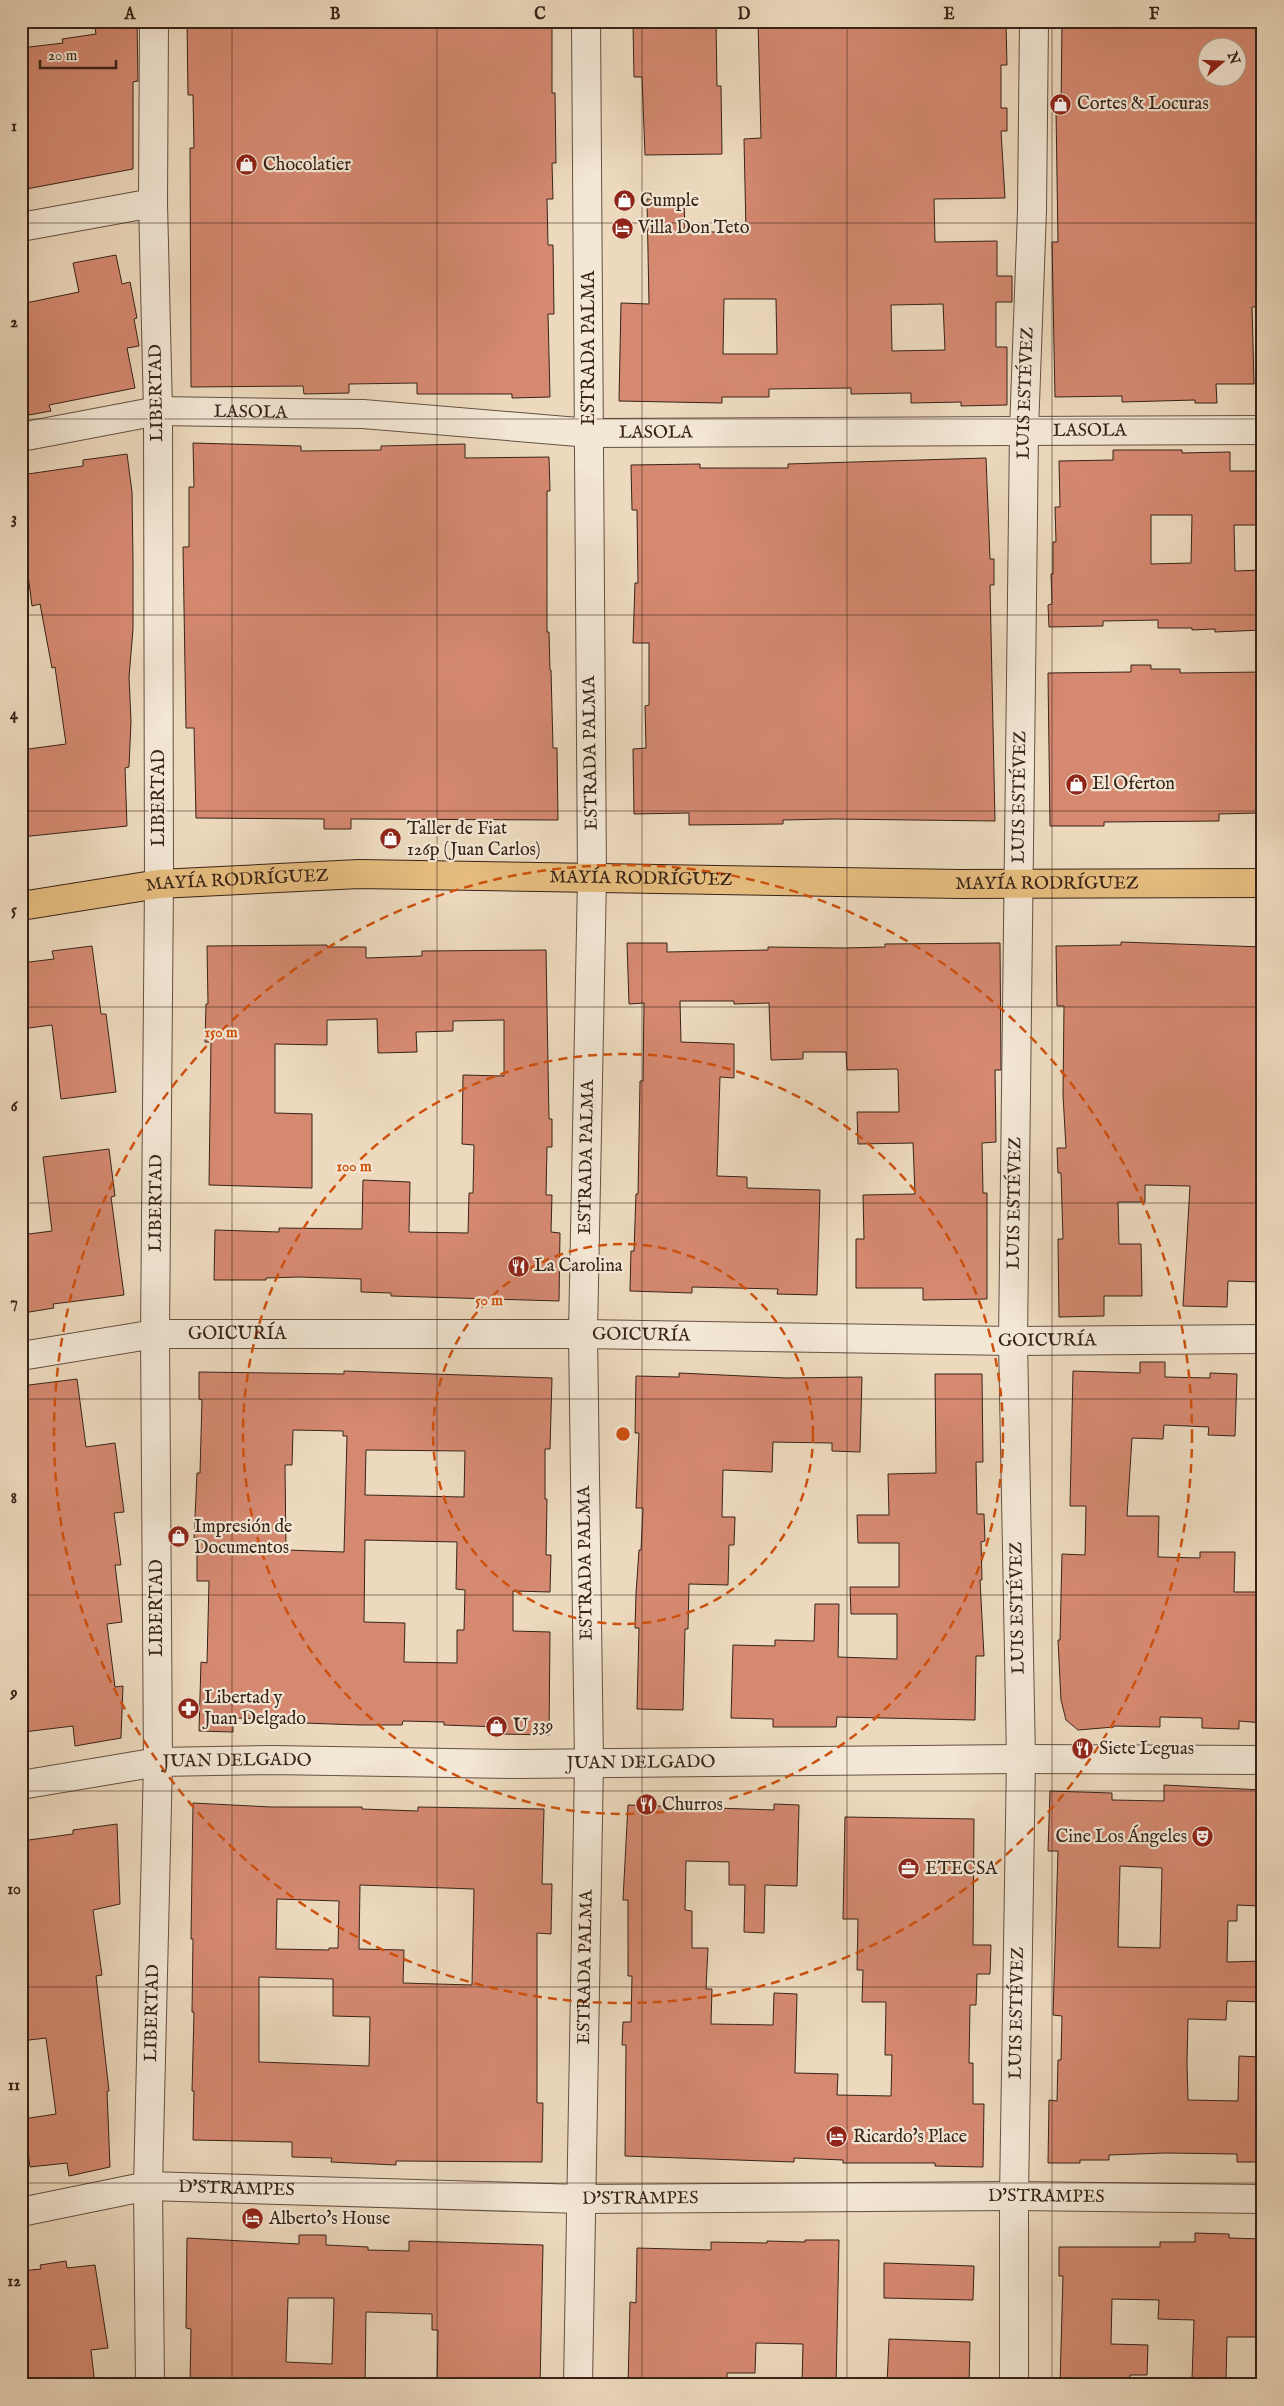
<svg xmlns="http://www.w3.org/2000/svg" width="1284" height="2406" font-family="'IM FELL English',serif">
	<rect width="100%" height="100%" fill="#eddabe"/>
	<filter id="stains"><feTurbulence type="fractalNoise" baseFrequency=".004" numOctaves="4"/><feColorMatrix values="0 0 0 0 .2 0 0 0 0 .09 0 0 0 0 .02 0 0 0 .5 -.17"/></filter>
	<radialGradient id="worn" r=".72"><stop offset=".6" stop-color="#630" stop-opacity="0"/><stop offset="1" stop-color="#630" stop-opacity=".3"/></radialGradient>
	<path fill="#d58971" stroke="#382318" fill-rule="evenodd" d="M131 21H137L138 81 133 82V169L21 190V48L63 43 62 39 96 34 95 28Z
		M187 21H552V93H555L556 163H552L553 199H547L548 245H553L554 314H548L550 397 512 398V394H417V383L349 384V393L304 394 303 386 191 387 190 148H194L193 95H188Z
		M758 21 826 22V24L914 23V21L1006 23 1007 65H1001V108H1007V131H1001L1005 198 934 199 935 242 997 241V276H1012V302H996V347H1007V405L961 406V402L911 403V393L851 394V388L769 389V397H722V403L619 401 621 303 649 304 647 199H684L685 232H746L744 139 761 138ZM724 299H776L777 354H723ZM943 304 945 350 892 351 891 305Z
		M1226 21V24L1263 23V306L1252 307 1254 384H1216L1217 403H1195V400L1122 402V396L1055 397 1052 242H1058L1056 110H1061L1062 23 1122 25 1196 24V22ZM1206 48H1236V78H1206Z
		M716 23 717 86H721L722 154 645 155 642 77H634L633 25Z
		M116 255 122 284 130 282 137 318 134 319 139 346 127 348 135 388 49 405 51 411 29 415 21 377V304L79 292 73 263Z
		M193 443 301 446V451L381 450V446L465 444V458L549 457 550 491H547V632H549L550 670H551L553 748H557L558 820 351 819V829H324V819L196 818 194 728H186L183 547H189V487H194Z
		M1113 450H1182V453L1230 452V471H1263V525H1234L1235 571 1263 570V630L1215 632V629L1192 630V628H1158V620L1103 621V626L1049 627 1048 605 1052 604 1051 574H1053V542H1056L1055 507H1060L1059 461 1113 460ZM1151 515H1192L1191 563 1151 564Z
		M127 454 132 492 133 560V629L129 677 131 721 129 767 125 768 127 826 21 837V750L66 744 55 667 52 668 40 604 32 606 28 575 21 576V475L83 466V460Z
		M986 458 990 559H994V585H990L995 821 834 819 783 820V824L689 825V813L634 814 633 749 646 748 645 706 649 705V643H633L635 583H638L637 510H632L631 465 700 464V468H788V464Z
		M1131 665H1151V669H1180V673L1263 672V722H1256L1258 813 1219 814V821L1104 822V826H1050L1048 673 1131 672Z
		M1121 942 1263 947V1282L1228 1281 1227 1307 1183 1306 1190 1186 1145 1185V1202H1118L1119 1244H1141L1142 1296H1104V1316L1059 1317 1058 1239H1063L1061 1173H1058L1057 1148H1066L1063 1095 1064 1006H1057L1056 946 1121 945Z
		M627 943H667V952L768 950V947L844 948 885 947V944L1000 943 1001 1070H995L996 1142 982 1143 983 1193H987V1299L923 1300V1288H856V1239H864L863 1195 915 1194 913 1143 858 1144 857 1112H899L898 1071 897 1069 847 1070 846 1052H803V1059L771 1060 769 1003 734 1004V1001H680L681 1042 734 1044V1078L720 1077 717 1176 747 1177V1188L820 1190 817 1295 777 1294 778 1289 692 1287V1293L630 1291 631 1251H634L636 1194H638L640 1081H643L644 1003 629 1004Z
		M327 945V947H366V958L422 956V951L546 950 549 1119H552V1147H547L546 1195H552L551 1232 560 1233 559 1301 391 1296V1293L361 1292V1279L299 1277 266 1278V1280H214L215 1230 279 1232V1228L362 1229 363 1180 410 1182 409 1232 468 1233 469 1193H473L474 1145 462 1144 463 1075 504 1076V1020L453 1021V1031L416 1032 417 1052 378 1053 377 1019 327 1020V1045L275 1044V1113L312 1114V1188L209 1185 211 1042H205L206 1004H208L207 946Z
		M92 946 101 1014H106L116 1092 61 1099 52 1025 21 1029V963L54 959 52 951Z
		M109 1149 115 1196 111 1197 124 1295 53 1304 54 1308 23 1313 21 1235 52 1231 43 1157Z
		M1140 1362H1165V1377L1210 1378V1373L1237 1374 1235 1436 1208 1435 1209 1427 1164 1425 1163 1439 1132 1438 1127 1516H1159L1158 1557 1200 1558V1552H1235L1234 1592H1263V1723L1239 1721V1729L1202 1728V1718L1160 1717V1727L1114 1726V1727L1078 1730 1066 1720 1061 1700 1058 1640H1060L1062 1554 1085 1555 1086 1506H1070L1073 1371 1140 1373Z
		M344 1371 552 1378 550 1449H545V1499H547L546 1555H551L550 1592 513 1591V1631L550 1632 549 1735 499 1734 500 1727 444 1725V1722L403 1721 402 1725H360L275 1722V1719L233 1718V1732L199 1731 201 1662 207 1663 209 1581H197V1538H194L197 1473H200L202 1400 199 1399V1372L344 1374ZM293 1430 343 1431V1436H347L344 1552 286 1550 285 1465H292ZM366 1450 465 1451 464 1497 365 1495ZM365 1540 457 1542 456 1589 465 1590 464 1630H457V1663L404 1662 405 1623 364 1622Z
		M679 1373 786 1378 862 1377 860 1452 832 1451V1443L773 1442 772 1472 723 1470 722 1517H735L734 1545H729L728 1585 689 1584 688 1629H685L683 1710 637 1709 639 1628H635L636 1594 639 1550H641L643 1508H636L639 1433H635L636 1376 679 1377Z
		M935 1374H982L983 1462H976L977 1514H984L985 1541 981 1542 982 1580H980L984 1656H976L975 1720 837 1717 836 1727H773V1719L731 1718 733 1645 775 1646V1640L814 1641 815 1604H839L838 1657 897 1659V1614H851L850 1587H899V1543H858L857 1515H889L888 1474 936 1473Z
		M77 1379 86 1447 115 1443 124 1512 114 1513 121 1565H115L122 1622 107 1624 115 1687 123 1686 121 1738 75 1746 73 1726 24 1732 21 1707V1386Z
		M1164 1785 1262 1790 1259 1906 1237 1905V1921H1228L1227 1962 1263 1961V2002L1227 2001 1226 2020 1188 2019 1187 2063 1188 2100 1238 2101 1239 2056 1260 2057 1257 2162H1237V2154L1166 2153 1109 2155V2160H1080V2163H1048L1049 2100 1057 2101 1058 2060H1061L1062 2016 1053 2015 1058 1851H1048L1050 1791 1112 1793V1800L1164 1801ZM1120 1866 1162 1868 1160 1948 1118 1947Z
		M193 1803 271 1807H362V1809L418 1811V1807L544 1809 542 1884H552L551 1934 537 1933V2103H543L542 2162 396 2161V2165L331 2162 332 2158 292 2157V2142L193 2140 194 2091H192L194 2012H192L193 1939H191ZM360 1885 474 1889 472 1985 403 1983 404 1950 359 1949ZM277 1899 339 1901 338 1948H329V1950L276 1949ZM259 1977 333 1979V2016L370 2017 369 2066 259 2062Z
		M774 1804 799 1805 797 1886 765 1885 764 1933 744 1932 745 1885H729V1862L686 1861 685 1910 692 1911V1948H708L706 1989H712L711 2024 773 2025 774 1993 797 1994 795 2073 838 2074 837 2095 891 2096 892 2055H885L886 2002H862L863 1970H857L858 1919H843L845 1817 974 1819 973 1945H991L990 1974H977L976 2005H970L969 2063H973V2104H984L983 2167 935 2166V2163H843V2160L794 2158V2162L625 2156 626 2045H622L623 2022H631L632 1976H628V1900H623L628 1805 774 1810Z
		M117 1824 120 1904 93 1910 102 1975 96 1976 109 2091H107L110 2167 69 2176 67 2163 30 2167 23 2119 56 2114 46 2038 21 2041V1841L73 1834V1830Z
		M1195 2233 1229 2234V2238L1263 2239V2337H1227L1226 2380H1192L1194 2320 1158 2319 1159 2300 1112 2299 1111 2344 1148 2345 1147 2375H1130V2385H1060L1063 2276H1059V2247H1160V2242H1195Z
		M299 2235H326V2245L368 2247V2250L409 2251V2241L543 2245 540 2385H437L438 2330H432V2314L366 2312 365 2385H190L191 2329 186 2328 187 2238 299 2244ZM288 2298H334L332 2364 286 2362Z
		M805 2240H839L836 2385H802L803 2344 756 2343 755 2373H727V2385H628L630 2302 636 2303 637 2248 711 2250V2242L767 2243V2241L805 2242Z
		M66 2261 67 2268 95 2265 108 2348 91 2350 95 2385H21V2271L41 2269 40 2265Z
		M884 2263 974 2266 973 2300 884 2298Z
		M889 2339 970 2342 969 2385H887Z"/>
	<g fill="none" stroke-linecap="round" stroke-linejoin="round">
		<defs>
			<g id="minor">
				<path d="M21 227 153 203"/>
				<path id="s1" d="M21 437 158 411 363 414 590 433 1263 430"/>
				<path id="s2" d="M21 1356 155 1334H583L1013 1341 1263 1339"/>
				<path id="s3" d="M21 1785 158 1762 272 1760 517 1764 1021 1759 1263 1760"/>
				<path id="s4" d="M21 2212 148 2186 581 2199 1014 2196 1263 2199"/>
				<path id="s5" d="M150 2385 148 2186 158 1762 155 1334 159 884 158 411 153 203 154 21"/>
				<path id="s6" d="M578 2385 589 1763 583 1334 592 878 586 21"/>
				<path id="s7" d="M1014 2385V2196L1021 1759 1013 1341 1024 431 1032 210 1034 21"/>
			</g>
			<g id="major">
				<path id="s8" d="M21 906 159 884 359 874 960 884 1263 883"/>
			</g>
		</defs>
		<use href="#minor" stroke="#655142" stroke-width="30"/>
		<use href="#major" stroke="#382318" stroke-width="30"/>
		<use href="#minor" stroke="#f3e7d5" stroke-width="28"/>
		<use href="#major" stroke="#e6bd7f" stroke-width="28"/>
	</g>
	<path fill="none" stroke="#382318" stroke-width="1" stroke-opacity="0.55" d="M232 21V2385M437 21V2385M642 21V2385M847 21V2385M1052 21V2385M21 223H1263M21 419H1263M21 615H1263M21 811H1263M21 1007H1263M21 1203H1263M21 1399H1263M21 1595H1263M21 1791H1263M21 1987H1263M21 2183H1263"/>
	<g fill="none" stroke="#ce510e" stroke-width="2.5" stroke-dasharray="9 6">
		<circle cx="623" cy="1434" r="190"/>
		<circle cx="623" cy="1434" r="380"/>
		<circle cx="623" cy="1434" r="569"/>
	</g>
	<defs>
		<symbol id="shop-disc" viewBox="-11 -11 22 22"><circle r="9.5" fill="#8f2418" stroke="#f3e7d5"/><path d="M-5-2.5h2.3a2.7 3.5 0 0 1 5.4 0H5L5.5 6h-11ZM-1.5-2.5h3a1.5 2.3 0 0 0-3 0Z" fill="#fff"/></symbol>
		<symbol id="hotel-disc" viewBox="-11 -11 22 22"><circle r="9.5" fill="#8f2418" stroke="#f3e7d5"/><path d="M-6-4.5h1.5V1H6V5H4.5V3h-9V5H-6ZM-4 0a1.8 1.8 0 1 1 3.6 0ZM.5 0V-2.5h3Q6-2.5 6 0Z" fill="#fff"/></symbol>
		<symbol id="restaurant-disc" viewBox="-11 -11 22 22"><circle r="9.5" fill="#8f2418" stroke="#f3e7d5"/><path d="M-5-6h1v4h1v-4h1v4h1v-4h1v5L-1.5 .5V6h-2V.5L-5-1ZM5-6V6H3V1.5H1.5Q1.5-4 5-6Z" fill="#fff"/></symbol>
		<symbol id="pharmacy-disc" viewBox="-11 -11 22 22"><circle r="9.5" fill="#8f2418" stroke="#f3e7d5"/><path d="M-2-6h4v4h4v4h-4v4h-4v-4h-4v-4h4Z" fill="#fff"/></symbol>
		<symbol id="theatre-disc" viewBox="-11 -11 22 22"><circle r="9.5" fill="#8f2418" stroke="#f3e7d5"/><path d="M-5-5.5Q0-4 5-5.5V0Q5 5 0 6Q-5 5-5 0ZM-3.3-2.5H-1v1.5H-3.3ZM1-2.5H3.3v1.5H1ZM-2.8 1Q0 5.5 2.8 1Z" fill="#fff"/></symbol>
		<symbol id="office-disc" viewBox="-11 -11 22 22"><circle r="9.5" fill="#8f2418" stroke="#f3e7d5"/><path d="M-6-3h4V-5.5h4V-3h4V5H-6ZM-1-4.5V-3h2v-1.5ZM-6 0V1H6V0Z" fill="#fff"/></symbol>
	</defs>
	<g fill-rule="evenodd">
		<use href="#shop-disc" x="1048" y="92" width="25" height="25"/>
		<use href="#shop-disc" x="234" y="152" width="25" height="25"/>
		<use href="#shop-disc" x="612" y="188" width="25" height="25"/>
		<use href="#hotel-disc" x="610" y="216" width="25" height="25"/>
		<use href="#shop-disc" x="1064" y="772" width="25" height="25"/>
		<use href="#shop-disc" x="378" y="826" width="25" height="25"/>
		<use href="#restaurant-disc" x="506" y="1254" width="25" height="25"/>
		<use href="#shop-disc" x="166" y="1524" width="25" height="25"/>
		<use href="#pharmacy-disc" x="176" y="1696" width="25" height="25"/>
		<use href="#shop-disc" x="484" y="1714" width="25" height="25"/>
		<use href="#restaurant-disc" x="1070" y="1736" width="25" height="25"/>
		<use href="#restaurant-disc" x="634" y="1792" width="25" height="25"/>
		<use href="#theatre-disc" x="1190" y="1824" width="25" height="25"/>
		<use href="#office-disc" x="896" y="1856" width="25" height="25"/>
		<use href="#hotel-disc" x="824" y="2124" width="25" height="25"/>
		<use href="#hotel-disc" x="240" y="2206" width="25" height="25"/>
	</g>
	<g text-anchor="middle" dominant-baseline="central" stroke-width="4.5" stroke-linejoin="round" paint-order="stroke">
		<g font-size="18" fill="#382318" stroke="#f3e7d5" text-anchor="start">
			<text x="1077" y="104">Cortes &amp; Locuras</text>
			<text x="263" y="165">Chocolatier</text>
			<text x="640" y="201">Cumple</text>
			<text x="638" y="228">Villa Don Teto</text>
			<text x="1092" y="784">El Oferton</text>
			<text x="407" y="829">Taller de Fiat<tspan x="407" dy="21">126p (Juan Carlos)</tspan></text>
			<text x="534" y="1266">La Carolina</text>
			<text x="194" y="1527">Impresión de<tspan x="194" dy="21">Documentos</tspan></text>
			<text x="204" y="1698">Libertad y<tspan x="204" dy="21">Juan Delgado</tspan></text>
			<text x="513" y="1726">U 339</text>
			<text x="1099" y="1749">Siete Leguas</text>
			<text x="662" y="1805">Churros</text>
			<text x="1187" y="1837" text-anchor="end">Cine Los Ángeles</text>
			<text x="925" y="1869">ETECSA</text>
			<text x="853" y="2137">Ricardo's Place</text>
			<text x="269" y="2219">Alberto's House</text>
		</g>
		<g font-size="18" fill="#382318" stroke="#f3e7d5">
			<text transform="translate(589 348) rotate(-90)">ESTRADA PALMA</text>
			<text transform="translate(157 393) rotate(-91)">LIBERTAD</text>
			<text stroke="none"><textPath href="#s7" startOffset="1992">LUIS ESTÉVEZ</textPath></text>
			<text stroke="none"><textPath href="#s1" startOffset="232">LASOLA</textPath></text>
			<text stroke="none"><textPath href="#s1" startOffset="1072">LASOLA</textPath></text>
			<text stroke="none"><textPath href="#s1" startOffset="638">LASOLA</textPath></text>
			<text transform="translate(591 753) rotate(-91)">ESTRADA PALMA</text>
			<text transform="translate(159 798) rotate(-90)">LIBERTAD</text>
			<text stroke="none"><textPath href="#s7" startOffset="1588">LUIS ESTÉVEZ</textPath></text>
			<text stroke="none"><textPath href="#s8" startOffset="622">MAYÍA RODRÍGUEZ</textPath></text>
			<text stroke="none"><textPath href="#s8" startOffset="218">MAYÍA RODRÍGUEZ</textPath></text>
			<text stroke="none"><textPath href="#s8" startOffset="1028">MAYÍA RODRÍGUEZ</textPath></text>
			<text stroke="none"><textPath href="#s6" startOffset="1228">ESTRADA PALMA</textPath></text>
			<text stroke="none"><textPath href="#s5" startOffset="1182">LIBERTAD</textPath></text>
			<text stroke="none"><textPath href="#s7" startOffset="1182">LUIS ESTÉVEZ</textPath></text>
			<text stroke="none"><textPath href="#s2" startOffset="218">GOICURÍA</textPath></text>
			<text stroke="none"><textPath href="#s2" startOffset="622">GOICURÍA</textPath></text>
			<text stroke="none"><textPath href="#s2" startOffset="1028">GOICURÍA</textPath></text>
			<text transform="translate(586 1563) rotate(-91)">ESTRADA PALMA</text>
			<text transform="translate(157 1608) rotate(-90)">LIBERTAD</text>
			<text transform="translate(1018 1608) rotate(-91)">LUIS ESTÉVEZ</text>
			<text stroke="none"><textPath href="#s3" startOffset="218">JUAN DELGADO</textPath></text>
			<text stroke="none"><textPath href="#s3" startOffset="622">JUAN DELGADO</textPath></text>
			<text stroke="none"><textPath href="#s6" startOffset="418">ESTRADA PALMA</textPath></text>
			<text stroke="none"><textPath href="#s5" startOffset="372">LIBERTAD</textPath></text>
			<text stroke="none"><textPath href="#s7" startOffset="372">LUIS ESTÉVEZ</textPath></text>
			<text stroke="none"><textPath href="#s4" startOffset="218">D'STRAMPES</textPath></text>
			<text stroke="none"><textPath href="#s4" startOffset="1028">D'STRAMPES</textPath></text>
			<text stroke="none"><textPath href="#s4" startOffset="622">D'STRAMPES</textPath></text>
		</g>
	</g>
	<circle cx="623" cy="1434" r="8" fill="#ce510e" stroke="#f3e7d5" stroke-width="2.5"/>
	<g font-size="15" text-anchor="middle" font-weight="bold" fill="#ce510e" stroke="#f3e7d5" stroke-width="4.5" stroke-linejoin="round" paint-order="stroke">
		<text x="221" y="1037">150 m</text>
		<text x="354" y="1171">100 m</text>
		<text x="489" y="1305">50 m</text>
	</g>
	<rect width="1284" height="2406" fill="none" stroke="#eddabe" stroke-width="55"/>
	<g transform="translate(1222 62) rotate(71)"><circle r="24" fill="#f3e7d5" stroke="#a89989"/>
	<path d="M0-4L9 19L0 12L-9 19Z" fill="#8f2418"/>
	<text y="-8" font-size="14" font-weight="bold" text-anchor="middle" fill="#382318">N</text>
	</g>
	<path d="M40 60v8h76v-8" fill="none" stroke="#382318" stroke-width="2.5"/>
	<text x="48" y="60" font-size="15" fill="#382318" stroke="#f3e7d5" stroke-width="4" paint-order="stroke">20 m</text>
	<rect x="28" y="28" width="1228" height="2350" fill="none" stroke="#382318" stroke-width="2"/>
	<g font-size="16" text-anchor="middle" font-weight="bold" fill="#382318">
		<text x="130" y="19">A</text>
		<text x="335" y="19">B</text>
		<text x="540" y="19">C</text>
		<text x="744" y="19">D</text>
		<text x="949" y="19">E</text>
		<text x="1154" y="19">F</text>
		<text x="14" y="131">1</text>
		<text x="14" y="327">2</text>
		<text x="14" y="523">3</text>
		<text x="14" y="719">4</text>
		<text x="14" y="915">5</text>
		<text x="14" y="1111">6</text>
		<text x="14" y="1307">7</text>
		<text x="14" y="1503">8</text>
		<text x="14" y="1698">9</text>
		<text x="14" y="1894">10</text>
		<text x="14" y="2090">11</text>
		<text x="14" y="2286">12</text>
	</g>
	<rect width="100%" height="100%" filter="url(#stains)"/>
	<rect width="100%" height="100%" fill="url(#worn)"/>
</svg>
